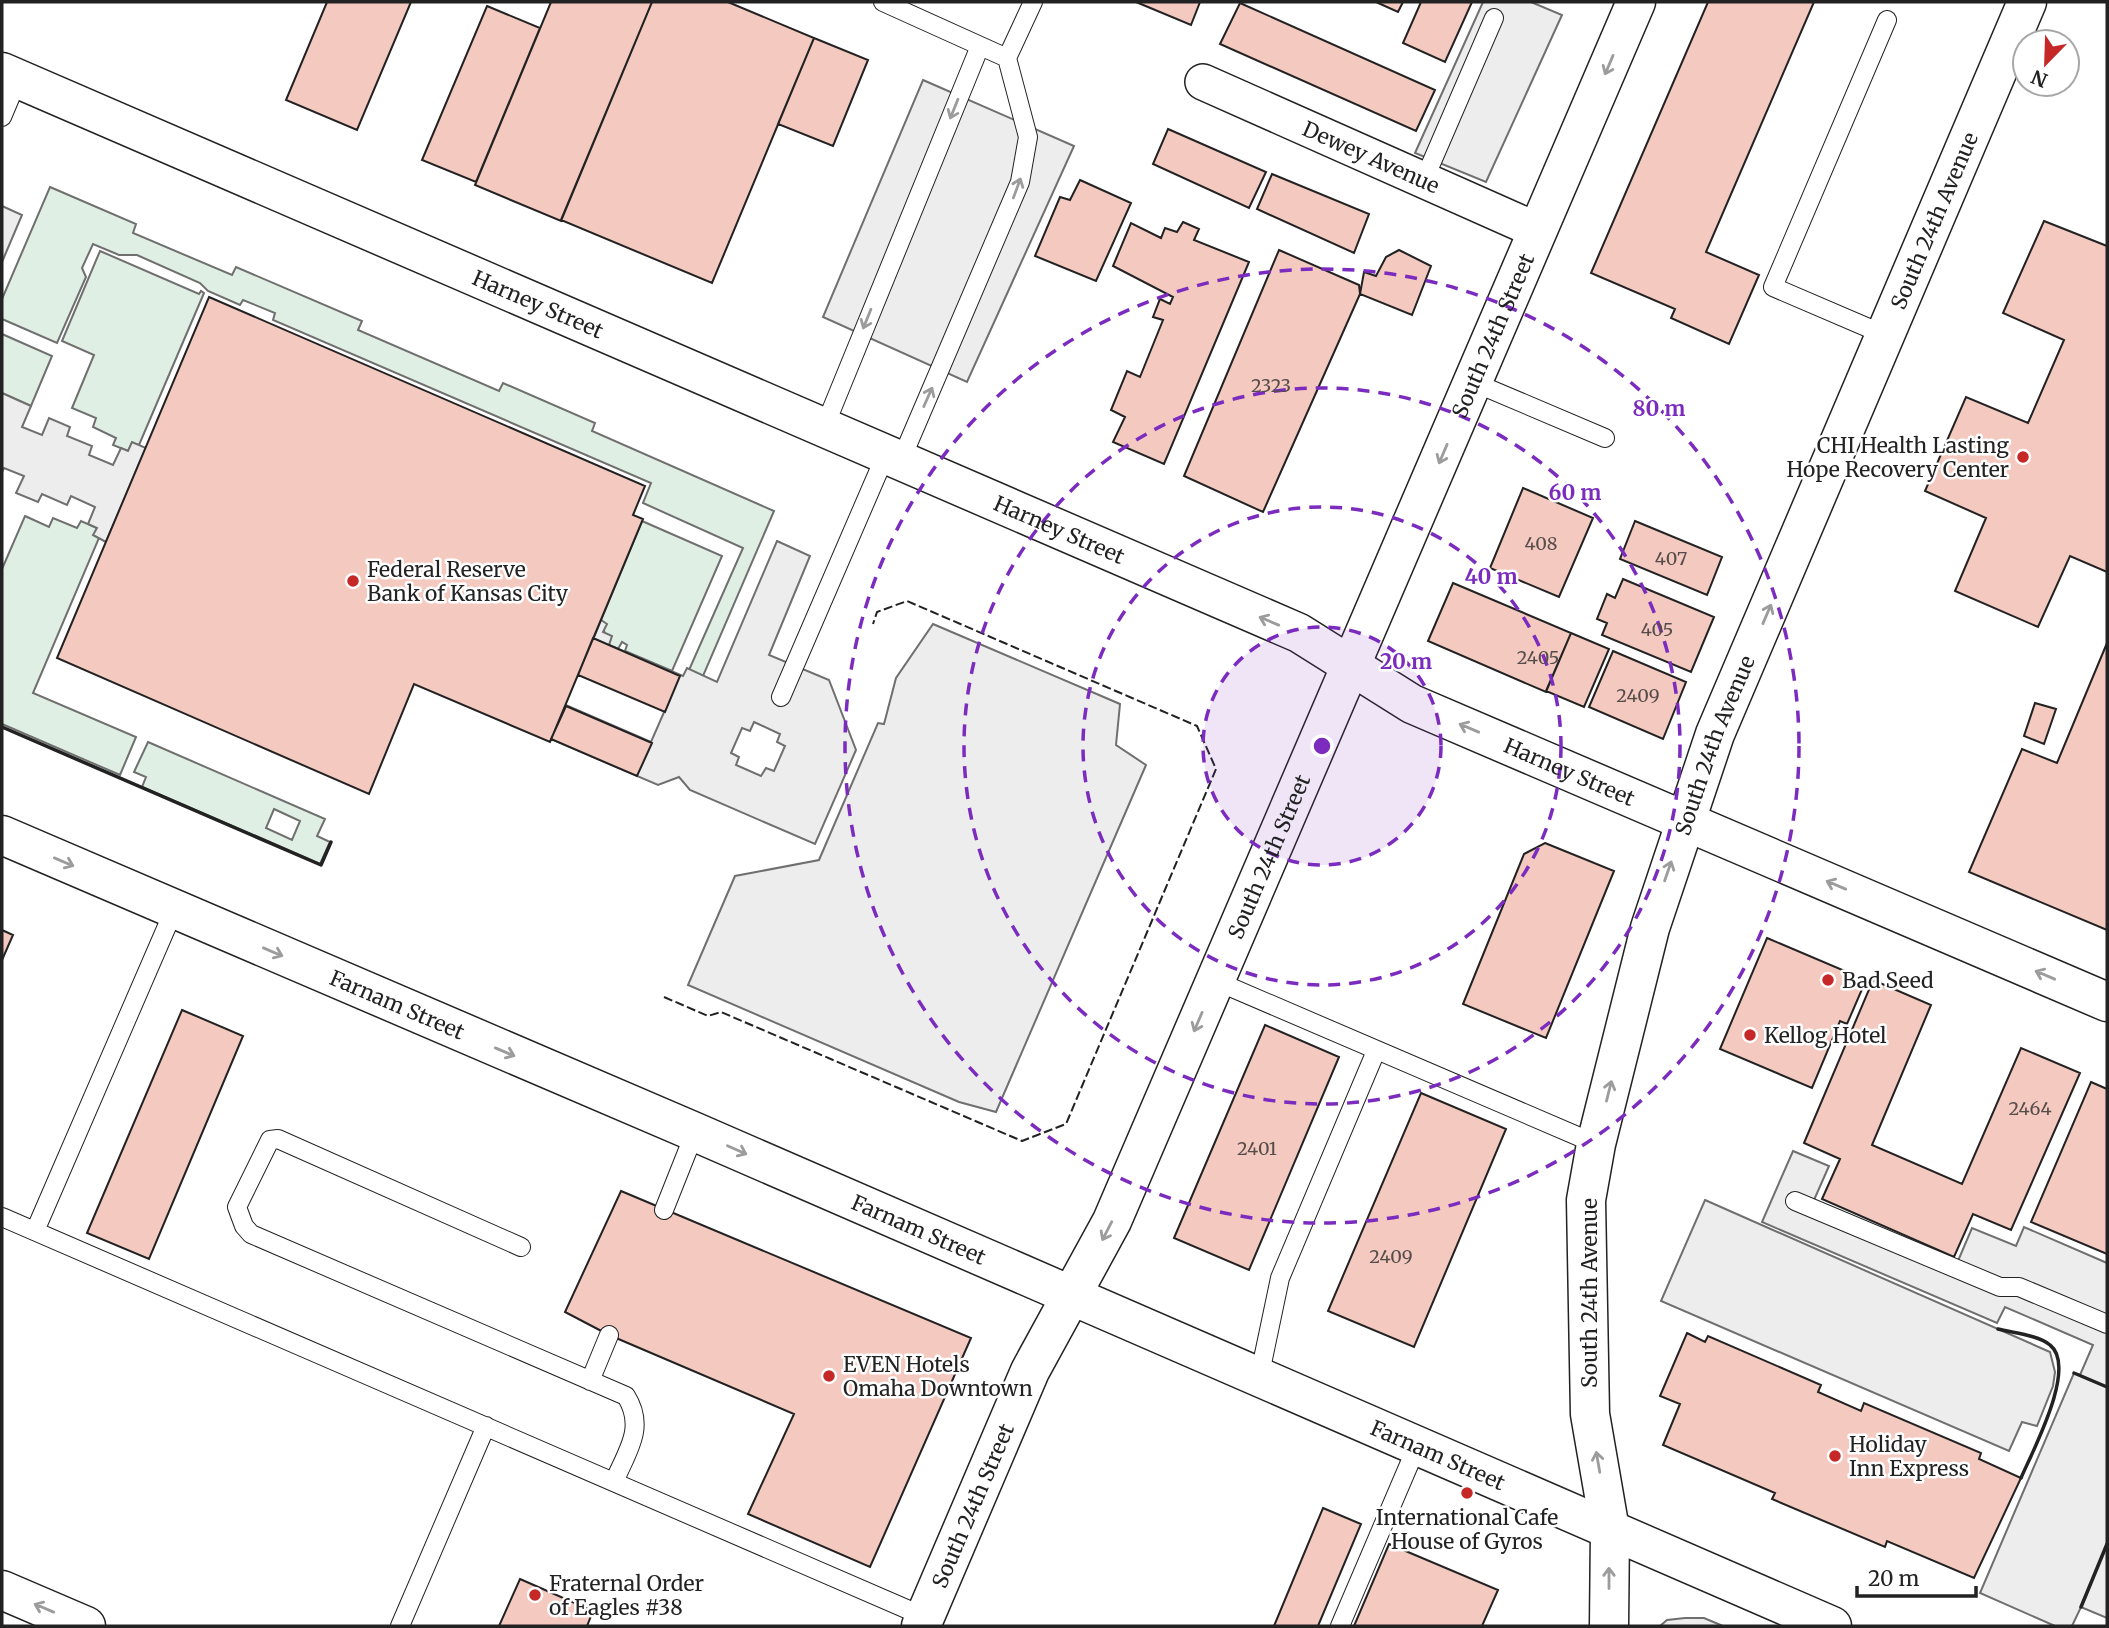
<svg xmlns="http://www.w3.org/2000/svg" width="2109" height="1628" font-family="Merriweather,serif">
	<rect width="100%" height="100%" fill="#fff"/>
	<path fill="#e0efe3" stroke="#6f6f6f" stroke-width="2" fill-rule="evenodd" d="M50 187 136 224 133 233 232 275 236 267 362 321 358 330 499 391 503 383 595 423 592 431 774 511 703 676 689 670 743 548 643 503 651 483 273 320 275 313 243 300 240 305 208 291 200 283 137 255H119L93 244 82 268 86 277 57 343 2 319V299Z
		M100 251 199 294 201 291 204 293 139 445 132 443 128 451 113 445 116 438 93 427 96 418 72 408 94 355 62 341Z
		M2 334 52 356 31 406 2 393Z
		M25 516 49 527 53 518 77 528 81 521 97 528 94 535 99 538 33 693 136 737 120 775 2 724V569Z
		M642 521 722 556 672 671 625 651 627 645 622 642 618 649 608 645 601 620Z
		M148 742 325 819 317 836 330 842 320 864 142 787 146 777 134 772ZM274 809 300 821 292 840 266 828Z"/>
	<path fill="#ededed" stroke="#6f6f6f" stroke-width="2" fill-rule="evenodd" d="M1483 2H1531L1562 15 1486 182 1415 153Z
		M923 80 1074 146 967 382 823 317Z
		M2 206 22 215 2 262Z
		M2 393 31 406 22 427 42 435 49 418 70 427 67 436 92 446 89 455 113 465 121 448 128 451 132 442 146 448 106 542 93 535 97 528 88 524 95 507 71 496 67 505 42 494 38 502 16 493 24 476 4 468 2 472Z
		M777 541 810 556 769 655 829 680 856 750 815 844 690 790 679 777 658 785 551 739 566 705 651 742 665 710 579 674 601 620 607 624 603 632 612 636 609 645 683 676 687 668 717 682ZM754 722 780 734 777 742 785 746 774 771 766 768 761 776 736 765 739 757 731 753 742 728 750 731Z
		M933 624 1120 704 1116 745 1146 765 996 1112 959 1102 688 985 735 876 819 860 878 723 884 724 896 678Z
		M1793 1151 1829 1166 1814 1200 1958 1261 1972 1228 2016 1246 2024 1227 2107 1263V1618L2081 1607 2072 1626H2055L1980 1593 2074 1373 2080 1375 2093 1345 2005 1307 1997 1323 1762 1222Z
		M1705 1200 2050 1352 2055 1372 2053 1386 2037 1426 2022 1422 2009 1451 1661 1301Z
		M1685 1618H1704L1723 1626H1660L1667 1620Z"/>
	<path fill="#f3c9c0" stroke="#222" stroke-width="2" d="M327 2H411L357 130 286 100Z
		M551 2H652L561 221 475 185Z
		M652 2H728L814 38 712 283 561 220Z
		M1136 2H1200L1191 25Z
		M1376 2H1403L1398 12Z
		M1421 2H1472L1445 62 1403 43Z
		M1708 2H1814L1706 252 1759 275 1729 344 1671 318 1675 309 1591 273Z
		M1240 3 1435 90 1416 131 1220 44Z
		M487 6 540 28 476 182 422 160Z
		M814 38 868 60 833 146 778 124Z
		M1168 129 1266 172 1249 208 1153 164Z
		M1272 174 1369 214 1354 253 1257 209Z
		M1080 180 1131 203 1096 281 1035 256 1060 197 1070 200Z
		M2044 221 2107 246V572L2070 556 2038 627 1955 591 1986 518 1925 491 1966 397 2028 423 2064 340 2003 313Z
		M1183 222 1199 229 1194 240 1249 262 1164 464 1113 442 1125 417 1111 410 1127 371 1140 377 1163 320 1153 317 1160 299 1170 304 1173 297 1113 266 1131 223 1161 238 1165 228 1177 232Z
		M1279 250 1359 285 1360 294 1263 512 1184 476Z
		M1399 250 1431 266 1412 315 1360 294 1364 272 1376 276 1386 257Z
		M209 297 645 486 633 515 643 519 550 742 414 684 369 794 57 658Z
		M1523 488 1593 518 1559 597 1490 568Z
		M1635 521 1722 557 1707 595 1620 559Z
		M1623 579 1714 617 1691 672 1602 635 1607 623 1597 619 1607 594 1615 598Z
		M1453 583 1571 633 1546 692 1428 641Z
		M1571 633 1609 649 1584 707 1546 691Z
		M593 638 680 676 665 712 578 675Z
		M2107 643V930L1969 872 2022 749 2057 763Z
		M1613 651 1686 682 1663 739 1589 707Z
		M2035 703 2056 709 2044 744 2024 736Z
		M566 706 652 743 637 776 551 739Z
		M1545 843 1614 871 1546 1038 1463 1004 1524 854Z
		M2 930 13 935 2 960Z
		M1767 938 1866 980 1847 1024 1840 1021 1812 1088 1720 1049Z
		M1873 980 1931 1005 1872 1145 1962 1184 2021 1048 2080 1073 2011 1230 1973 1214 1954 1257 1822 1199 1840 1159 1804 1143Z
		M182 1010 243 1036 149 1259 87 1233Z
		M1265 1025 1339 1057 1249 1270 1174 1238Z
		M2091 1082 2107 1089V1254L2031 1222Z
		M1421 1093 1506 1129 1414 1347 1328 1311Z
		M621 1191 971 1338 870 1567 748 1514 794 1414 609 1335 565 1312Z
		M1687 1333 1705 1342 1708 1336 1821 1385 1818 1392 1861 1411 1864 1403 1981 1453 1979 1459 2021 1478 1974 1578 1887 1541 1885 1547 1772 1499 1775 1493 1663 1445 1680 1404 1660 1396Z
		M1323 1508 1361 1524 1318 1626H1274Z
		M1389 1544 1498 1590 1482 1626H1354Z
		M520 1579 593 1611 587 1626H499Z"/>
	<g fill="none" stroke-linecap="round" stroke-linejoin="round">
		<defs>
			<path id="lane" d="M883 2 1007 58
				M2 117 18 79
				M1424 180 1494 18
				M1885 335 1773 287 1887 20
				M1473 382 1605 438
				M824 428 980 46
				M901 460 1020 182 1028 137 1007 58 1033 2
				M781 697 886 454
				M1216 981 1596 1144
				M1795 1201 2000 1287H2019L2107 1324
				M664 1210 695 1132
				M2 1217 925 1617
				M35 1231 174 910
				M521 1247 278 1139 270 1140 237 1207 244 1226 251 1234 626 1396C646 1428 627 1451 614 1482
				M1259 1378 1280 1278 1376 1051
				M590 1381 609 1335
				M400 1626 486 1426
				M1340 1626 1417 1446"/>
			<g id="street">
				<path id="s1" d="M1203 82 1538 231"/>
			</g>
			<g id="secondary">
				<path id="s2" d="M2 72 1299 633 1412 704 2107 1002"/>
				<path id="s3" d="M2 835 695 1132 1832 1626"/>
				<path id="s4" d="M921 1626 1030 1371 1112 1221 1636 2"/>
				<path id="s5" d="M1609 1626 1610 1530 1590 1414 1586 1200 1596 1144 1650 928 1715 734 2027 2"/>
			</g>
			<path id="highway" d="M2 1590 86 1626"/>
		</defs>
		<use href="#lane" stroke="#222" stroke-width="20"/>
		<use href="#street" stroke="#222" stroke-width="38"/>
		<use href="#secondary" stroke="#222" stroke-width="41"/>
		<use href="#highway" stroke="#222" stroke-width="41"/>
		<use href="#lane" stroke="#fff" stroke-width="18"/>
		<use href="#street" stroke="#fff" stroke-width="35"/>
		<use href="#secondary" stroke="#fff" stroke-width="38"/>
		<use href="#highway" stroke="#fff" stroke-width="38"/>
		<path stroke="#222" stroke-width="2" stroke-dasharray="9 3.5" stroke-linecap="butt" d="M664 997 708 1016 721 1012 1022 1141 1066 1124 1216 769 1197 726 907 601 877 612 873 624"/>
		<path stroke="#222" stroke-width="3.5" d="M2 727 321 865 331 842
			M1998 1329C2013 1333 2038 1335 2050 1345 2078 1367 2032 1452 2021 1478
			M2074 1373 2107 1387
			M2081 1607 2107 1544"/>
	</g>
	<defs><path id="oneway-shaft" d="M-6 0H5M1.5-3L5.5 0L1.5 3" fill="none" stroke-width="1.6" stroke-linecap="round" stroke-linejoin="round" transform="scale(1.75)"/></defs>
	<g stroke="#9c9c9c">
		<use href="#oneway-shaft" transform="translate(1609 65) rotate(113)"/>
		<use href="#oneway-shaft" transform="translate(954 109) rotate(112)"/>
		<use href="#oneway-shaft" transform="translate(1017 188) rotate(-70)"/>
		<use href="#oneway-shaft" transform="translate(867 319) rotate(112)"/>
		<use href="#oneway-shaft" transform="translate(928 397) rotate(-66)"/>
		<use href="#oneway-shaft" transform="translate(1443 454) rotate(113)"/>
		<use href="#oneway-shaft" transform="translate(1767 614) rotate(-67)"/>
		<use href="#oneway-shaft" transform="translate(1269 621) rotate(-157)"/>
		<use href="#oneway-shaft" transform="translate(1469 728) rotate(-157)"/>
		<use href="#oneway-shaft" transform="translate(64 862) rotate(23)"/>
		<use href="#oneway-shaft" transform="translate(1668 871) rotate(-71)"/>
		<use href="#oneway-shaft" transform="translate(1836 885) rotate(-157)"/>
		<use href="#oneway-shaft" transform="translate(273 952) rotate(23)"/>
		<use href="#oneway-shaft" transform="translate(2045 975) rotate(-157)"/>
		<use href="#oneway-shaft" transform="translate(1198 1022) rotate(113)"/>
		<use href="#oneway-shaft" transform="translate(505 1052) rotate(23)"/>
		<use href="#oneway-shaft" transform="translate(1609 1091) rotate(-76)"/>
		<use href="#oneway-shaft" transform="translate(737 1150) rotate(24)"/>
		<use href="#oneway-shaft" transform="translate(1107 1231) rotate(117)"/>
		<use href="#oneway-shaft" transform="translate(1598 1462) rotate(-100)"/>
		<use href="#oneway-shaft" transform="translate(1609 1578) rotate(-90)"/>
		<use href="#oneway-shaft" transform="translate(44 1608) rotate(-157)"/>
	</g>
	<circle cx="1322" cy="746" r="119" fill="#7b2cbf" fill-opacity=".12"/>
	<g fill="none" stroke="#7b2cbf" stroke-width="3.5" stroke-dasharray="12 9">
		<circle cx="1322" cy="746" r="119"/>
		<circle cx="1322" cy="746" r="239"/>
		<circle cx="1322" cy="746" r="358"/>
		<circle cx="1322" cy="746" r="477"/>
	</g>
	<g fill="#c62828" stroke="#fff" stroke-width="2.5">
		<circle cx="2023" cy="457" r="7"/>
		<circle cx="353" cy="581" r="7"/>
		<circle cx="1828" cy="980" r="7"/>
		<circle cx="1750" cy="1035" r="7"/>
		<circle cx="829" cy="1376" r="7"/>
		<circle cx="1835" cy="1456" r="7"/>
		<circle cx="1467" cy="1493" r="7"/>
		<circle cx="535" cy="1595" r="7"/>
	</g>
	<g text-anchor="middle" dominant-baseline="central" stroke-width="5" stroke-linejoin="round" paint-order="stroke">
		<g font-size="18" fill="#564c4a">
			<text x="1271" y="385">2323</text>
			<text x="1541" y="543">408</text>
			<text x="1671" y="558">407</text>
			<text x="1657" y="629">405</text>
			<text x="1538" y="657">2405</text>
			<text x="1638" y="695">2409</text>
			<text x="2030" y="1108">2464</text>
			<text x="1257" y="1148">2401</text>
			<text x="1391" y="1256">2409</text>
		</g>
		<g font-size="21" fill="#222" stroke="#fff">
			<text stroke="none"><textPath href="#s1" startOffset="184">Dewey Avenue</textPath></text>
			<text stroke="none"><textPath href="#s5" startOffset="1470">South 24th Avenue</textPath></text>
			<text stroke="none"><textPath href="#s2" startOffset="584">Harney Street</textPath></text>
			<text stroke="none"><textPath href="#s4" startOffset="1412">South 24th Street</textPath></text>
			<text stroke="none"><textPath href="#s2" startOffset="1152">Harney Street</textPath></text>
			<text stroke="none"><textPath href="#s5" startOffset="901">South 24th Avenue</textPath></text>
			<text stroke="none"><textPath href="#s2" startOffset="1718">Harney Street</textPath></text>
			<text stroke="none"><textPath href="#s4" startOffset="845">South 24th Street</textPath></text>
			<text stroke="none"><textPath href="#s3" startOffset="430">Farnam Street</textPath></text>
			<text stroke="none"><textPath href="#s3" startOffset="998">Farnam Street</textPath></text>
			<text transform="translate(1589 1293) rotate(-90)">South 24th Avenue</text>
			<text stroke="none"><textPath href="#s3" startOffset="1564">Farnam Street</textPath></text>
			<text stroke="none"><textPath href="#s4" startOffset="131">South 24th Street</textPath></text>
		</g>
		<g font-size="21" fill="#222" stroke="#fff" text-anchor="start">
			<text x="2009" y="445" text-anchor="end">CHI Health Lasting<tspan x="2009" dy="24">Hope Recovery Center</tspan></text>
			<text x="367" y="569">Federal Reserve<tspan x="367" dy="24">Bank of Kansas City</tspan></text>
			<text x="1842" y="980">Bad Seed</text>
			<text x="1764" y="1035">Kellog Hotel</text>
			<text x="843" y="1364">EVEN Hotels<tspan x="843" dy="24">Omaha Downtown</tspan></text>
			<text x="1849" y="1444">Holiday<tspan x="1849" dy="24">Inn Express</tspan></text>
			<text x="1467" y="1517" text-anchor="middle">International Cafe<tspan x="1467" dy="24">House of Gyros</tspan></text>
			<text x="549" y="1583">Fraternal Order<tspan x="549" dy="24">of Eagles #38</tspan></text>
		</g>
	</g>
	<circle cx="1322" cy="746" r="10" fill="#7b2cbf" stroke="#fff" stroke-width="3.5"/>
	<g font-size="21" text-anchor="middle" font-weight="bold" fill="#7b2cbf" stroke="#fff" stroke-width="5" stroke-linejoin="round" paint-order="stroke">
		<text x="1659" y="416">80 m</text>
		<text x="1575" y="500">60 m</text>
		<text x="1491" y="584">40 m</text>
		<text x="1406" y="669">20 m</text>
	</g>
	<rect width="2109" height="1628" fill="none" stroke="#222222" stroke-width="7"/>
	<g transform="translate(2046 63) rotate(203)"><circle r="33" fill="#ffffff" stroke="#a7a7a7" stroke-width="2"/>
	<path d="M0-5L12 26L0 18L-12 26Z" fill="#c62828"/>
	<text y="-10" font-size="19" font-weight="bold" text-anchor="middle" fill="#222222">N</text>
	</g>
	<path d="M1857 1586v10h119v-10" fill="none" stroke="#222222" stroke-width="3.5"/>
	<text x="1868" y="1586" font-size="21" fill="#222222" stroke="#ffffff" stroke-width="5" paint-order="stroke">20 m</text>
</svg>
